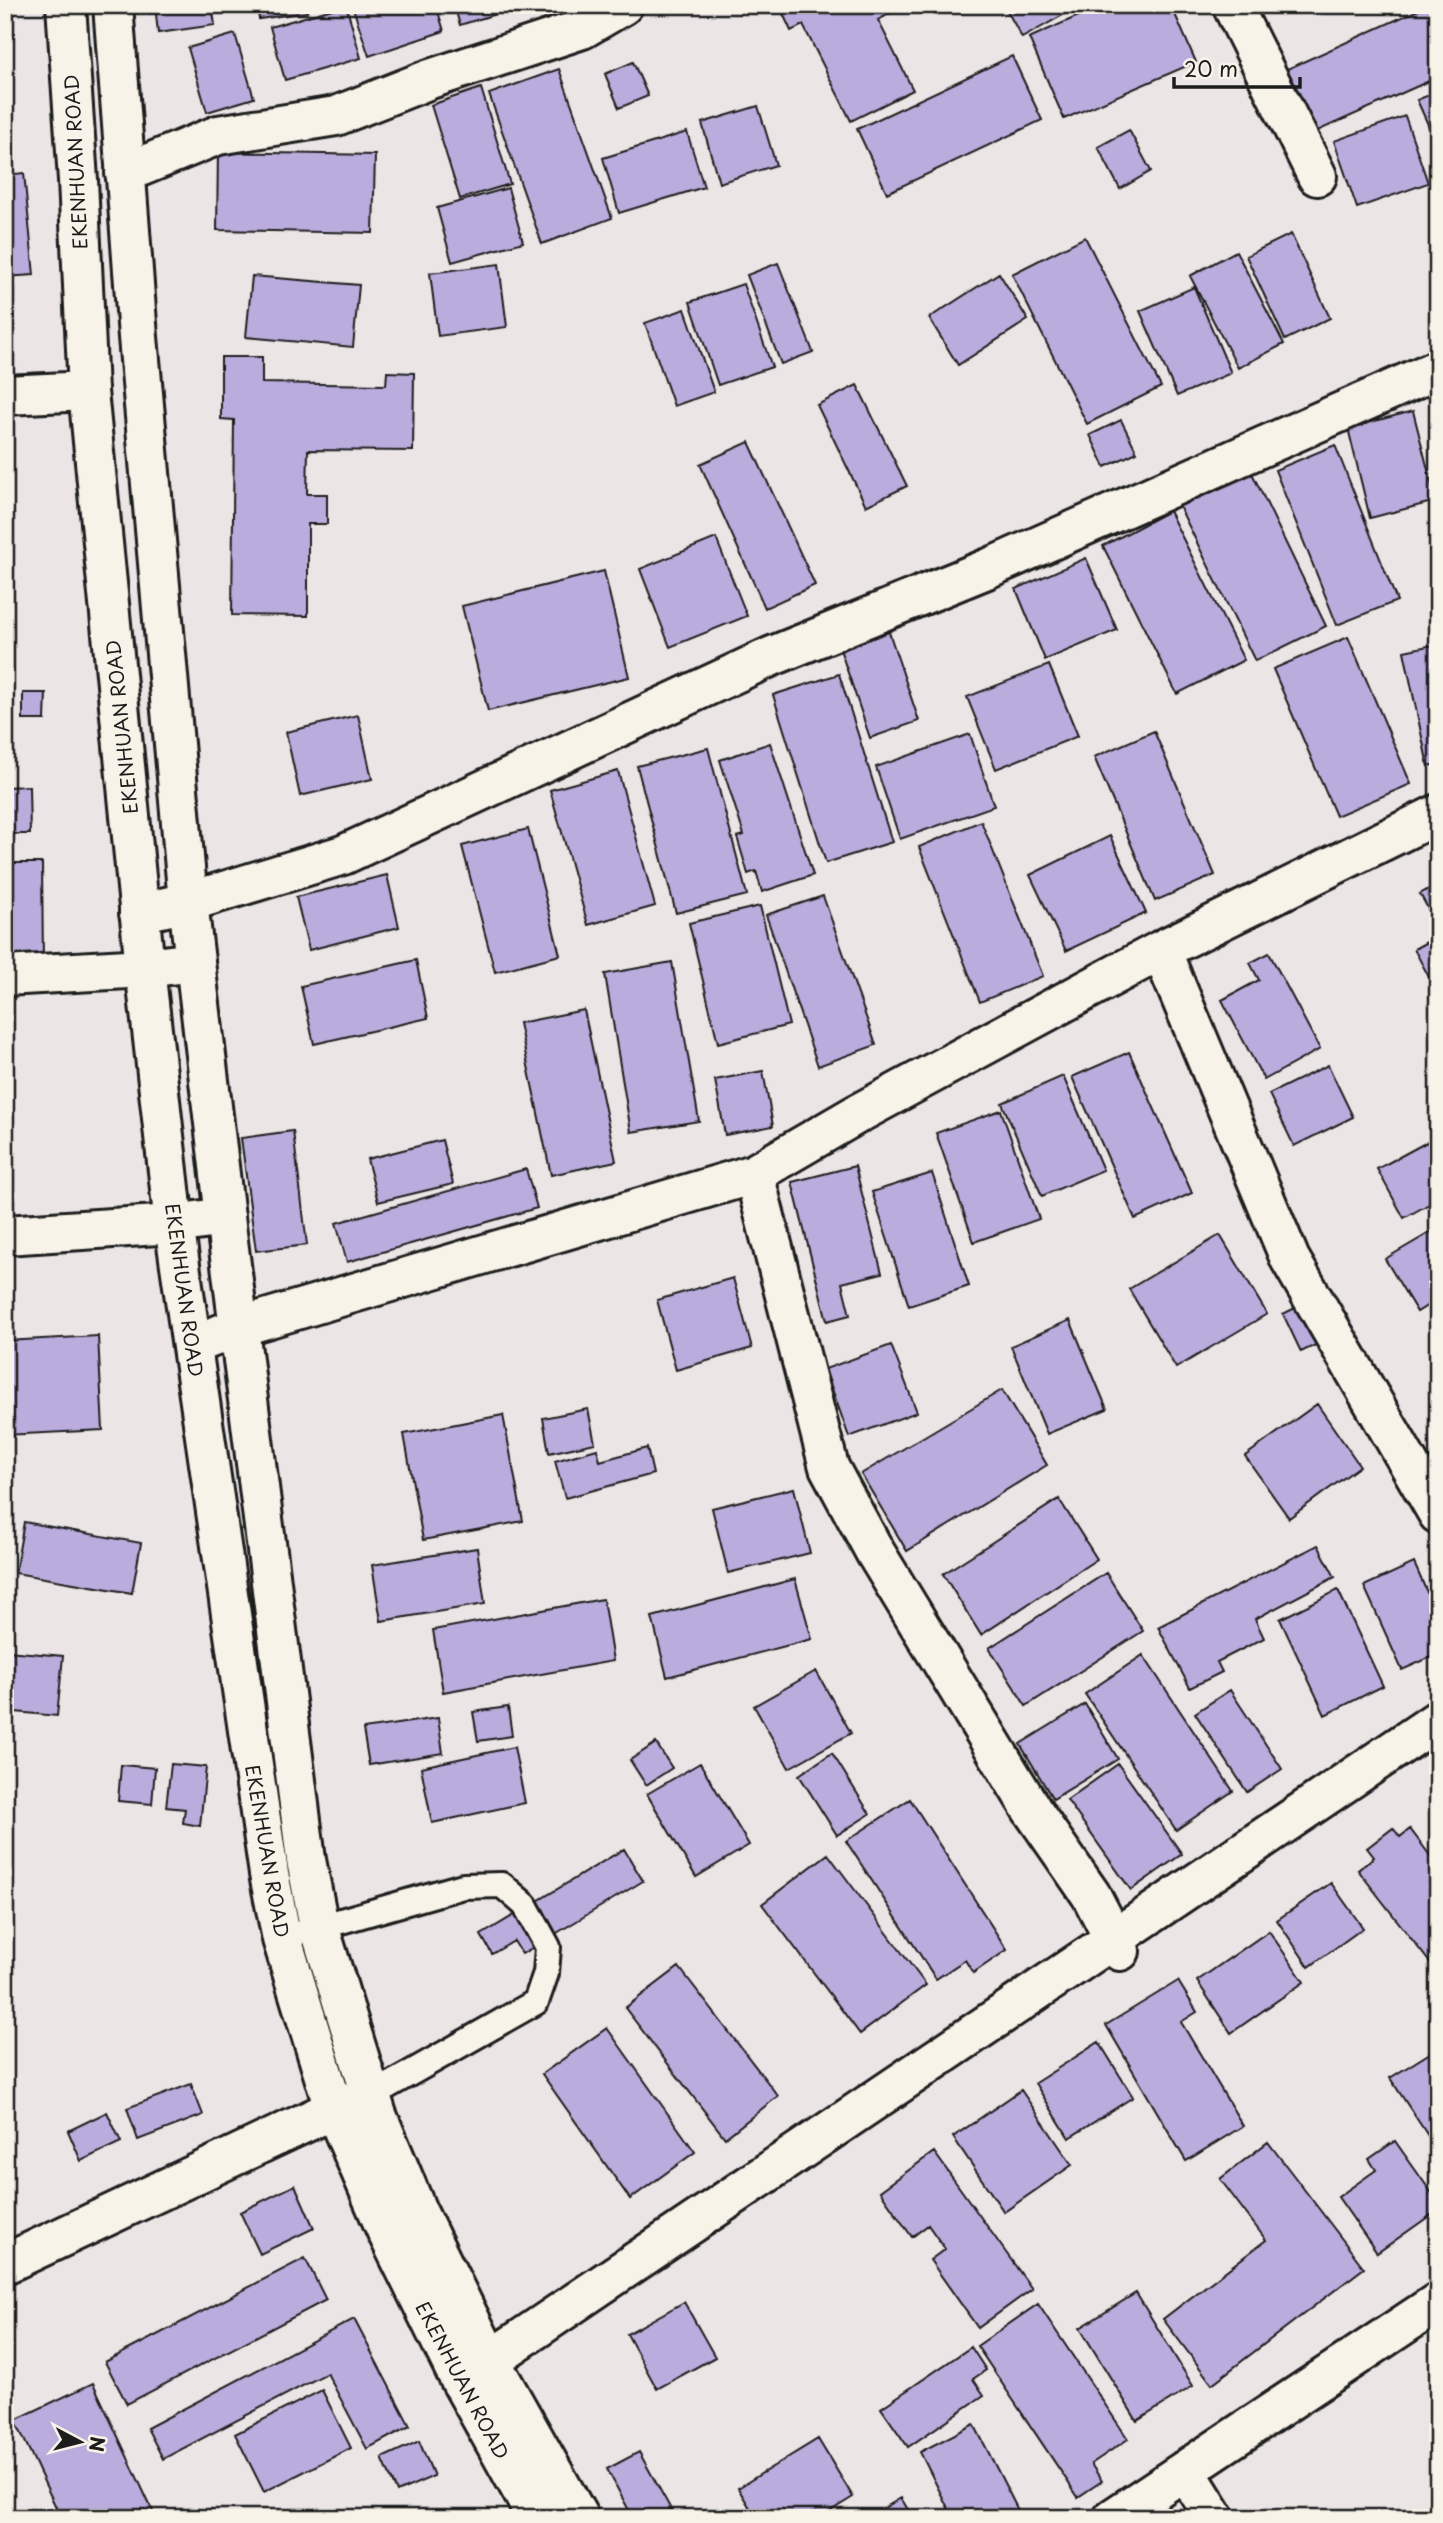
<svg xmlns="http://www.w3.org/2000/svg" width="1443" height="2523" font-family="'Playpen Sans',sans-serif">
	<rect width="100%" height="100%" fill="#ebe5e6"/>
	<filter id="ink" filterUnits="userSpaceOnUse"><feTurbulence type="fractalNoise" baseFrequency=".0143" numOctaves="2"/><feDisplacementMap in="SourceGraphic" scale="14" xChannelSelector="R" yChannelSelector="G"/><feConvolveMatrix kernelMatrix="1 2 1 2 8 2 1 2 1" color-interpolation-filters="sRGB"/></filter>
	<g filter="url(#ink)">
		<path fill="#baadde" stroke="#1c1c1c" stroke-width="2" d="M155 5H212L215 25 158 33Z
			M257 5H306L307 12 259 19Z
			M346 5 361 58 285 80 270 27Z
			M362 5H436L444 31 369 56 353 8Z
			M454 5H500L502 12 460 25Z
			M779 5H890L893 12 878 20 913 90 851 121 803 25 791 31Z
			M1004 5H1076L1077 7 1022 38Z
			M1103 5H1171L1196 62 1064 119 1029 38Z
			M1429 5H1438V77L1313 133 1285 70Z
			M235 34 254 98 207 112 188 48Z
			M1012 56 1042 120 887 193 857 129Z
			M633 62 648 96 619 108 605 74Z
			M559 69 612 218 542 244 489 94Z
			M481 88 510 184 460 199 431 105Z
			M1438 91V147L1417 100Z
			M758 106 776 165 719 183 702 123Z
			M1405 116 1428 183 1357 208 1334 141Z
			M1129 130 1151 171 1120 189 1098 147Z
			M687 132 704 187 619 213 603 158Z
			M218 152 375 155 373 233 217 230Z
			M24 173 34 275 5 277V175Z
			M508 188 523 242 452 262 437 208Z
			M1291 234 1330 318 1285 340 1246 256Z
			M1085 237 1161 387 1087 424 1012 274Z
			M1236 251 1284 344 1238 368 1190 276Z
			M778 263 813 352 781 364 747 275Z
			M499 264 507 327 438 336 430 273Z
			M999 273 1028 320 958 365 929 318Z
			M252 276 359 285 353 347 246 337Z
			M743 284 772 367 718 385 690 302Z
			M1194 287 1231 373 1177 396 1140 311Z
			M685 309 714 392 674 406 645 323Z
			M221 357H262V383L386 385 387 372 414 373 413 451 308 450 307 494H327V524H308V616L232 615 234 420 221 419Z
			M857 385 907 486 866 506 817 405Z
			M1413 411 1436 501 1370 518 1348 428Z
			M1121 420 1137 452 1105 467 1090 435Z
			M749 442 815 585 765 608 700 464Z
			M1335 445 1397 601 1337 625 1275 470Z
			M1251 471 1326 626 1255 661 1179 506Z
			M1169 511 1244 660 1177 694 1103 546Z
			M716 538 747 616 670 647 640 569Z
			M1086 558 1117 630 1045 660 1016 589Z
			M604 571 629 677 488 711 462 606Z
			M889 632 919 721 870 738 840 649Z
			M1348 637 1411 784 1336 816 1273 669Z
			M1438 644V764L1428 766 1404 651Z
			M1049 665 1078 736 996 769 967 697Z
			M839 674 892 842 826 863 773 695Z
			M23 693H46L45 720H23Z
			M358 715 372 779 300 796 286 732Z
			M1154 731 1215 875 1155 901 1094 757Z
			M970 734 994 806 900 839 876 767Z
			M770 743 813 875 762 892 756 871 748 874 737 837 744 835 720 760Z
			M708 748 747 895 676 913 637 766Z
			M618 771 655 906 588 925 550 790Z
			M29 786 30 834H5V787Z
			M981 821 1043 976 980 1002 919 847Z
			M528 829 560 955 495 972 462 846Z
			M1110 836 1146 913 1066 951 1030 875Z
			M7 863H42L43 960H5V933H8Z
			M387 875 399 927 309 950 296 897Z
			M1438 884V927L1420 894Z
			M823 896 876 1045 818 1066 766 915Z
			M760 906 789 1025 718 1043 689 923Z
			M1438 936V994L1414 949Z
			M1269 953 1320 1049 1264 1080 1222 1000 1259 980 1250 963Z
			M416 960 428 1018 314 1044 301 986Z
			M672 962 699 1121 631 1132 605 974Z
			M584 1010 616 1161 551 1175 519 1023Z
			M1129 1052 1192 1193 1135 1219 1072 1077Z
			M1328 1065 1353 1117 1294 1146 1269 1094Z
			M763 1071 773 1126 725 1135 715 1080Z
			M1063 1076 1103 1170 1042 1196 1002 1103Z
			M1001 1110 1039 1219 974 1242 936 1133Z
			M293 1131 307 1245 256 1251 241 1138Z
			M1438 1136V1199L1404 1218 1377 1169Z
			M442 1140 453 1184 378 1202 367 1159Z
			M855 1166 882 1273 842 1283 850 1315 827 1321 792 1182Z
			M526 1169 537 1208 347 1262 336 1223Z
			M932 1173 969 1286 909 1306 872 1192Z
			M1438 1228V1299L1417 1312 1385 1259Z
			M1220 1235 1267 1314 1176 1368 1129 1289Z
			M733 1278 752 1348 676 1370 657 1300Z
			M1303 1304 1322 1342 1301 1352 1283 1314Z
			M1070 1320 1107 1409 1047 1434 1011 1346Z
			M98 1336 103 1430 5 1435V1341Z
			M891 1345 917 1412 849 1437 825 1369Z
			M1002 1390 1047 1465 907 1551 861 1474Z
			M1317 1404 1360 1466 1289 1518 1245 1456Z
			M588 1409 595 1443 549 1453 543 1418Z
			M503 1415 523 1521 423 1540 404 1434Z
			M647 1448 653 1474 565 1498 555 1461 597 1449 600 1461Z
			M794 1488 810 1553 728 1573 712 1508Z
			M1059 1499 1097 1559 981 1635 943 1574Z
			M24 1522 141 1543 132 1593 15 1573Z
			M1318 1545 1335 1577 1255 1619 1264 1638 1217 1662 1222 1672 1190 1688 1158 1627Z
			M477 1548 485 1604 381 1621 372 1565Z
			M1414 1563 1438 1617V1654L1402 1670 1364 1586Z
			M1106 1573 1143 1631 1026 1706 989 1648Z
			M795 1579 812 1639 667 1677 652 1617Z
			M1338 1590 1383 1686 1325 1715 1280 1619Z
			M603 1599 613 1661 443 1692 433 1630Z
			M7 1651 63 1656 57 1716 5 1711Z
			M1143 1655 1233 1791 1176 1830 1085 1694Z
			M816 1671 851 1733 789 1768 754 1706Z
			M1230 1690 1282 1769 1247 1792 1195 1713Z
			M1085 1704 1118 1759 1053 1799 1020 1744Z
			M508 1707 512 1736 478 1741 473 1712Z
			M438 1718 443 1753 369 1765 363 1729Z
			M656 1743 672 1768 646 1785 630 1760Z
			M514 1747 525 1803 432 1823 421 1767Z
			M832 1753 870 1814 837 1835 799 1775Z
			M700 1763 749 1845 696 1877 647 1794Z
			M171 1764 206 1767 200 1826 183 1823 185 1809 166 1807Z
			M1118 1764 1182 1854 1131 1890 1067 1800Z
			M121 1765 155 1768 152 1804 118 1801Z
			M910 1799 1007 1950 973 1973 965 1960 936 1979 846 1841Z
			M1393 1828 1400 1837 1410 1829 1438 1866V1973L1358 1870 1374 1857 1367 1848Z
			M624 1849 643 1881 522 1954 514 1941 492 1954 481 1935Z
			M828 1854 926 1985 860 2034 762 1904Z
			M1331 1883 1363 1928 1309 1967 1277 1920Z
			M1269 1931 1304 1982 1231 2033 1197 1981Z
			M679 1967 778 2096 725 2138 625 2008Z
			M1178 1981 1197 2012 1181 2022 1243 2126 1186 2161 1106 2025Z
			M607 2028 695 2152 630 2199 542 2074Z
			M1099 2042 1133 2097 1069 2138 1035 2083Z
			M1438 2048V2151L1390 2078Z
			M191 2084 203 2115 138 2140 127 2108Z
			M1021 2090 1072 2165 1004 2212 953 2137Z
			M107 2112 121 2142 81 2161 68 2131Z
			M1395 2141 1438 2202V2210L1377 2253 1338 2197 1376 2170 1369 2159Z
			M1268 2142 1364 2268 1212 2384 1163 2319 1266 2240 1220 2179Z
			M934 2152 1032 2289 978 2328 930 2260 945 2249 928 2225 912 2237 880 2191Z
			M295 2185 314 2228 260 2254 240 2212Z
			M305 2258 326 2300 127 2404 105 2362Z
			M1136 2293 1193 2386 1137 2421 1080 2328Z
			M684 2302 715 2357 657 2389 627 2334Z
			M1038 2304 1128 2439 1091 2464 1102 2481 1078 2497 977 2346Z
			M354 2319 410 2426 367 2449 327 2373 163 2459 147 2428Z
			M971 2347 986 2370 973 2379 984 2395 908 2447 881 2408Z
			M93 2383 156 2518H61L15 2420Z
			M322 2390 351 2448 264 2492 235 2434Z
			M974 2424 1022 2518H953L920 2452Z
			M818 2439 853 2497 819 2518H756L738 2488Z
			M419 2441 434 2476 397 2492 382 2458Z
			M639 2452 673 2513 664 2518H633L607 2469Z
			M901 2498 913 2518H867Z"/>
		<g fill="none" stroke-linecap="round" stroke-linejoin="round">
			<defs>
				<path id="lane" d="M306 1931 463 1886 502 1885 525 1905 548 1947 546 1973 536 2002 370 2096"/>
				<path id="street" d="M1232 5 1317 176
					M125 173 218 135 336 116 430 79 582 29 623 5
					M5 395 88 391
					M139 913 188 902 343 855 770 657 989 568 1438 369
					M1161 950 1290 1259 1438 1514
					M5 976 145 968 195 962
					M754 1174 829 1467 875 1552 1032 1810 1091 1895 1120 1951
					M5 1235 174 1224 225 1217
					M192 1345 239 1327 754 1174 859 1113 1161 950 1438 814
					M5 2264 334 2109 365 2098
					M490 2360 1438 1720
					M1185 2470 1215 2518
					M1113 2518 1438 2302"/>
				<path id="secondary" d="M66 5 78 180 88 391 145 968 174 1224 269 1874 282 1939 334 2109 387 2232 459 2378 537 2518
					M113 5 138 337 188 902 225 1217 306 1860 319 1926 377 2115 417 2211 490 2360 579 2518"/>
			</defs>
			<use href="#lane" stroke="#1c1c1c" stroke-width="30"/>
			<use href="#street" stroke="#1c1c1c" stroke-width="44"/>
			<use href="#secondary" stroke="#1c1c1c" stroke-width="44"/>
			<use href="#lane" stroke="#f7f3e8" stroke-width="24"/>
			<use href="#street" stroke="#f7f3e8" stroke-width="38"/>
			<use href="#secondary" stroke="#f7f3e8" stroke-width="38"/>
		</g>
	</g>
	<g text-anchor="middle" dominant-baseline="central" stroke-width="6" stroke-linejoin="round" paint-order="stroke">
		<g font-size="19" fill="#1c1c1c" stroke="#f7f3e8">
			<text transform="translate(75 162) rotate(-93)">EKENHUAN ROAD</text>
			<text transform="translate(121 727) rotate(-96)">EKENHUAN ROAD</text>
			<text transform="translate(185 1290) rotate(82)">EKENHUAN ROAD</text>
			<text transform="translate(268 1851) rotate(80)">EKENHUAN ROAD</text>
			<text transform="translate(463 2380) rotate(62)">EKENHUAN ROAD</text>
		</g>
	</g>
	<rect width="1443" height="2523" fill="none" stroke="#f7f3e8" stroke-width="28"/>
	<rect x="14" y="14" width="1415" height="2495" fill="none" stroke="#1c1c1c" stroke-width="2.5" filter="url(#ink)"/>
	<g transform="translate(80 2442) rotate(97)" stroke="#f7f3e8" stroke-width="5" paint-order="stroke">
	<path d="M0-5L12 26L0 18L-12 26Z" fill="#1c1c1c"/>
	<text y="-10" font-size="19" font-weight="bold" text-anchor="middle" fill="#1c1c1c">N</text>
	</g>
	<path d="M1174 77v10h126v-10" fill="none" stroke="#1c1c1c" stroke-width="3.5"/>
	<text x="1184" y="77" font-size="21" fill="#1c1c1c" stroke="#f7f3e8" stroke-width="5" paint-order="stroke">20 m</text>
</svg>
